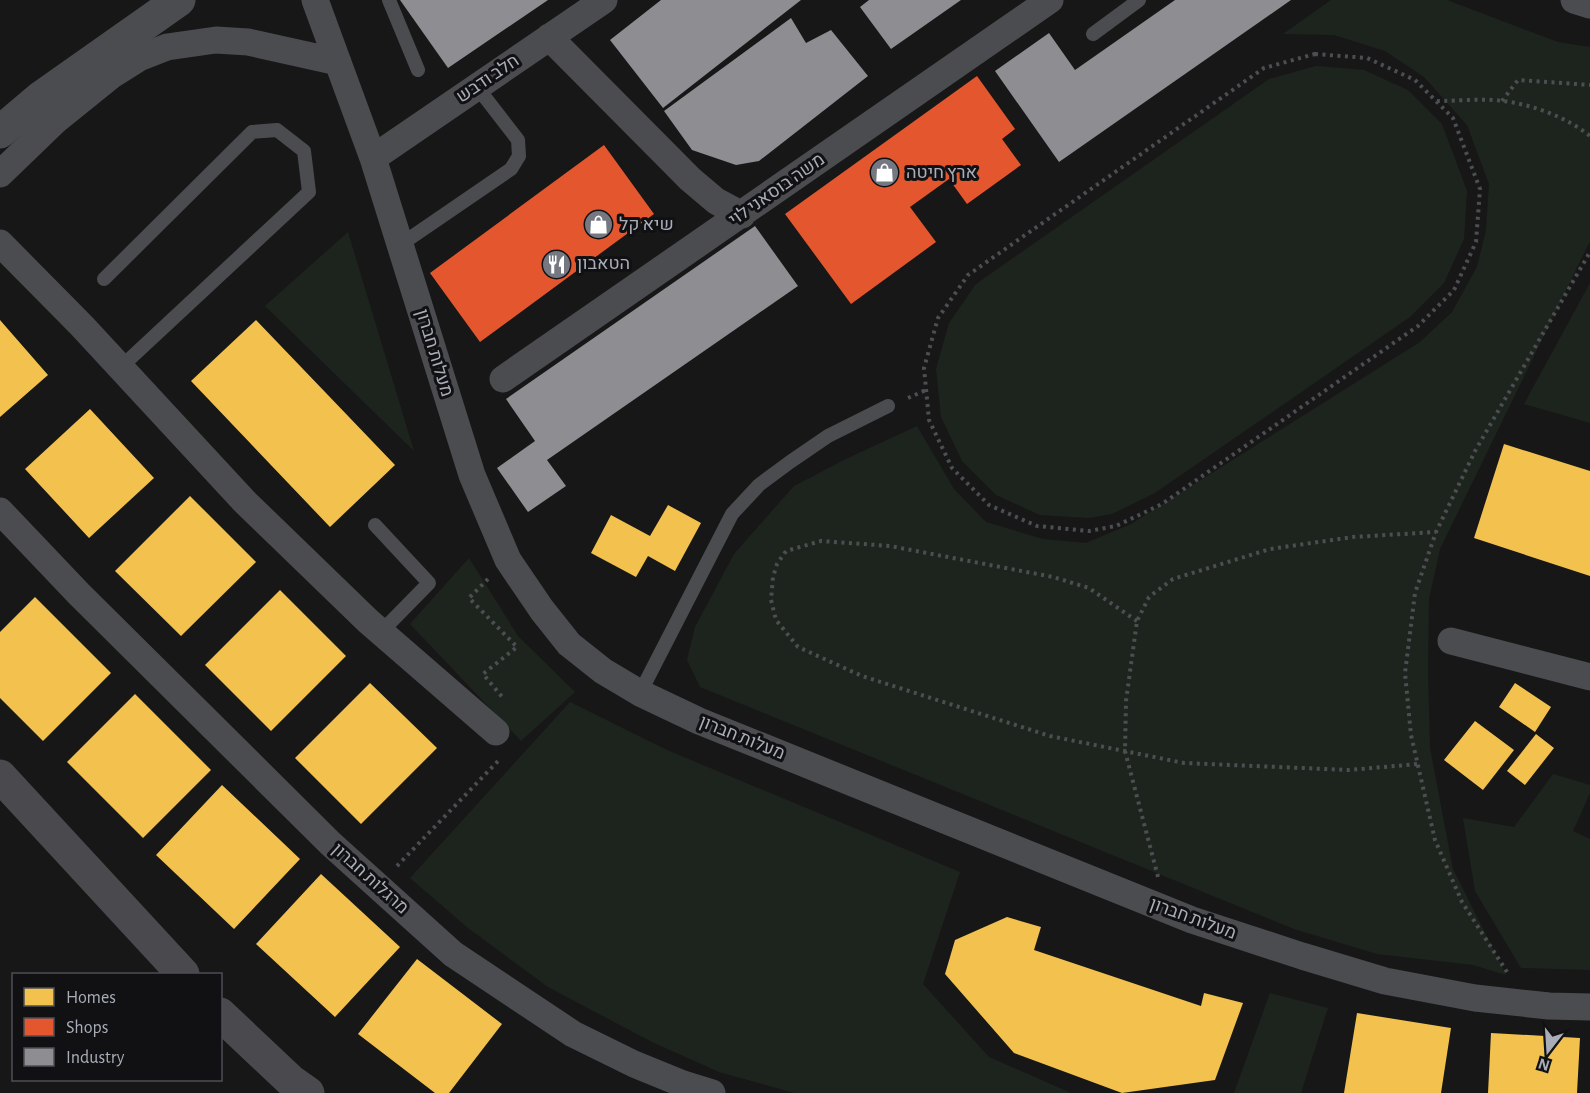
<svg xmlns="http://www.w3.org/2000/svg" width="1590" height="1093" font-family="'Alegreya Sans',Heebo,sans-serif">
	<rect width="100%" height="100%" fill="#171717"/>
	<path fill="#1d241e" d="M1331 0H1447L1558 42 1590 47V241L1440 549 1429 599 1428 671 1430 748 1453 869 1506 975 1473 965 1377 954 1294 929 700 687 687 660 695 627 734 554 794 486 844 460 917 426 954 489 986 522 1043 539 1086 543 1131 524 1420 342 1452 312 1477 267 1486 230 1489 184 1467 125 1424 77 1385 51 1334 35 1283 34Z
		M1316 66 1364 70 1408 90 1442 124 1467 191 1464 239 1444 283 1410 317 1155 493 1112 514 1088 518 1040 515 996 495 962 461 941 417 936 369 949 323 976 284 1269 79Z
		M348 232 414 451 265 306Z
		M1590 283V423L1524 404Z
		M469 558 518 636 575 692 521 741 410 624Z
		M570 702 667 750 960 872 923 984 989 1057 1071 1093H794L719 1072 652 1042 548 987 468 928 410 878Z
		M1553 774 1590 785V793L1573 831 1590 839V970L1521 968 1475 891 1463 818 1514 827Z
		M1270 993 1328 1008 1301 1093H1234Z"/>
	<path fill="#f2c14e" d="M0 320 48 375 0 417Z
		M256 320 395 465 330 527 191 381Z
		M90 409 154 478 89 538 25 469Z
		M1504 444 1590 471V576L1474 538Z
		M190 496 256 562 181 636 115 571Z
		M668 505 701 523 675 571 648 556 636 577 591 553 611 515 650 536Z
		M280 590 346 656 271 731 205 665Z
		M35 597 111 673 43 741 0 698V632Z
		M370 683 437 748 361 824 295 758Z
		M1515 683 1551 707 1535 732 1499 707Z
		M135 694 211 770 143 838 67 762Z
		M1475 721 1514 750 1483 790 1444 760Z
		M1536 734 1554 748 1525 785 1507 771Z
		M222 785 300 859 234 929 156 855Z
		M321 874 400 947 335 1017 256 944Z
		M1007 917 1041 927 1034 950 1201 1006 1204 993 1243 1003 1215 1080 1122 1093 1014 1053 945 974 955 940Z
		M417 959 502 1024 449 1093H435L358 1034Z
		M1357 1013 1451 1028 1441 1093H1344Z
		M1491 1033 1580 1038 1577 1093H1488Z"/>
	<path fill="#e4572e" d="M977 76 1015 129 1002 139 1021 165 967 204 949 179 910 207 936 242 851 304 785 214Z
		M604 145 654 214 480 342 430 273Z"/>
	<path fill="#8d8d92" d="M400 0H548L448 68Z
		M661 0H801L663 108 610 40Z
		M869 0H961L891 49 860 7Z
		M1175 0H1291L1059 162 995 71 1049 33 1075 70Z
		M791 18 806 43 831 30 868 76 759 161 736 165 692 150 664 111Z
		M755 226 798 286 547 460 566 486 528 512 497 468 535 441 506 399Z"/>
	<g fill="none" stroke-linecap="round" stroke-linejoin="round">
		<path stroke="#4d4e52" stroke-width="4" stroke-dasharray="3 4.5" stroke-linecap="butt" d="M1315 54 1367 58 1415 80 1453 118 1480 189 1476 242 1454 290 1418 326 1162 504 1116 526 1089 531 1037 526 989 505 952 468 929 420 924 368 938 318 968 275 1264 68Z
			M1437 101C1458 101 1482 98 1503 101 1534 105 1566 117 1590 136
			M1502 101 1518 80 1590 85
			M908 398 926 390
			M488 579 469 598 517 647 483 674 503 698
			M1137 621 1089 588 1053 577 890 546 821 541 786 551 777 564 773 577 771 600 776 620 798 647 862 676 1050 736 1184 763 1349 770 1418 764
			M397 866 500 759
			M1158 877 1125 751 1126 701 1137 621 1149 597 1173 579 1270 549 1353 537 1436 532
			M1507 972 1462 902 1435 840 1411 735 1405 673 1415 593 1436 532 1475 451 1590 252"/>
		<path stroke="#4b4c50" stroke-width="14" d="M389 0 418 70
			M1093 34 1139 0
			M400 245 511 169 519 156 518 140 477 87
			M104 279 252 132 277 130 304 151 309 192 120 368
			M375 525 429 583 381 632
			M640 693 732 514 759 485 790 462 828 436 888 406"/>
		<path stroke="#4b4c50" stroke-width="27" d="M315 0 373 158 472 475 508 560 542 610 569 644 603 671 640 693 699 721 1192 920 1302 956 1385 981 1475 998 1549 1006 1590 1007
			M1574 0 1590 5
			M549 37 690 179 716 201 742 215
			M373 158 604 0
			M0 174 55 121 112 75 139 58 167 47 216 40 248 42 338 62
			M0 243 82 326 244 501 368 621 496 732
			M503 379 1050 0
			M0 511 79 594 331 844 453 954 573 1034 634 1064 683 1084 712 1093
			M1451 641 1590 677"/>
		<path stroke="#4b4c50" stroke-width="33" d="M0 132 40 98 179 0"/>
		<path stroke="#4a4a4e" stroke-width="33" d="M0 776 183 974
			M220 1014 291 1081 308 1093"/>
	</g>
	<defs>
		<symbol id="shop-disc" viewBox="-11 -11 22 22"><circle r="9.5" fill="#757880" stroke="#111113"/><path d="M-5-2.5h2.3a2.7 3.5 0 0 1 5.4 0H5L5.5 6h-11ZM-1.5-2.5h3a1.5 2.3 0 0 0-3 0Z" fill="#fff"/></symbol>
		<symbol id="restaurant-disc" viewBox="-11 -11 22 22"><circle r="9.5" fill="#757880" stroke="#111113"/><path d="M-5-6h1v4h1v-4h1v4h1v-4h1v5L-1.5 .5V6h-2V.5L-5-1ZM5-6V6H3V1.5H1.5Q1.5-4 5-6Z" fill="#fff"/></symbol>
	</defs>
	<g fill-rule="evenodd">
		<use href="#shop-disc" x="868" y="156" width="33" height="33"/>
		<use href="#shop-disc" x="582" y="208" width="33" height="33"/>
		<use href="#restaurant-disc" x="540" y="248" width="33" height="33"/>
	</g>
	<g text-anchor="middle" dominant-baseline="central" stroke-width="6" stroke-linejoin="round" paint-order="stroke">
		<g font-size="18" fill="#a8adb8" stroke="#111113">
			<text transform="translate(488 79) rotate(-34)">חלב ודבש</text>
			<text transform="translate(777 190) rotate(-35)">משה בוסאני לוי</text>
			<text transform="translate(434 353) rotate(73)">מעלות חברון</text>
			<text transform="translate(742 738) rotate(22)">מעלות חברון</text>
			<text transform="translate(370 879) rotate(42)">מרגלות חברון</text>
			<text transform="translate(1193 919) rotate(20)">מעלות חברון</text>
		</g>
		<g font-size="18" fill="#a8adb8" stroke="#111113" text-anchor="start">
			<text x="906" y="173">ארץ חיטה</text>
			<text x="619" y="225">שיא קל</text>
			<text x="577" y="264">הטאבון</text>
		</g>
	</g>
	<rect x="12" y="973" width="210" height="108" fill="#111113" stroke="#4d4f55" stroke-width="1.5"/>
	<rect x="24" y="988" width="30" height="18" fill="#f2c14e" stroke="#4d4f55" stroke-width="1.5"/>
	<text x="66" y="1003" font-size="18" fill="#a8adb8">Homes</text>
	<rect x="24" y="1018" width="30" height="18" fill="#e4572e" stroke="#4d4f55" stroke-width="1.5"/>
	<text x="66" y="1033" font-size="18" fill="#a8adb8">Shops</text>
	<rect x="24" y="1048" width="30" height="18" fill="#8d8d92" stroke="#4d4f55" stroke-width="1.5"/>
	<text x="66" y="1063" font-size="18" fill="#a8adb8">Industry</text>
	<g transform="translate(1548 1051) rotate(197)" stroke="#111113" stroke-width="4.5" paint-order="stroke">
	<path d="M0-4.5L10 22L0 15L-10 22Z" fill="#a8adb8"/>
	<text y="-9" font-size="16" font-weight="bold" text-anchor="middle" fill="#a8adb8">N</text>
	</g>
</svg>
